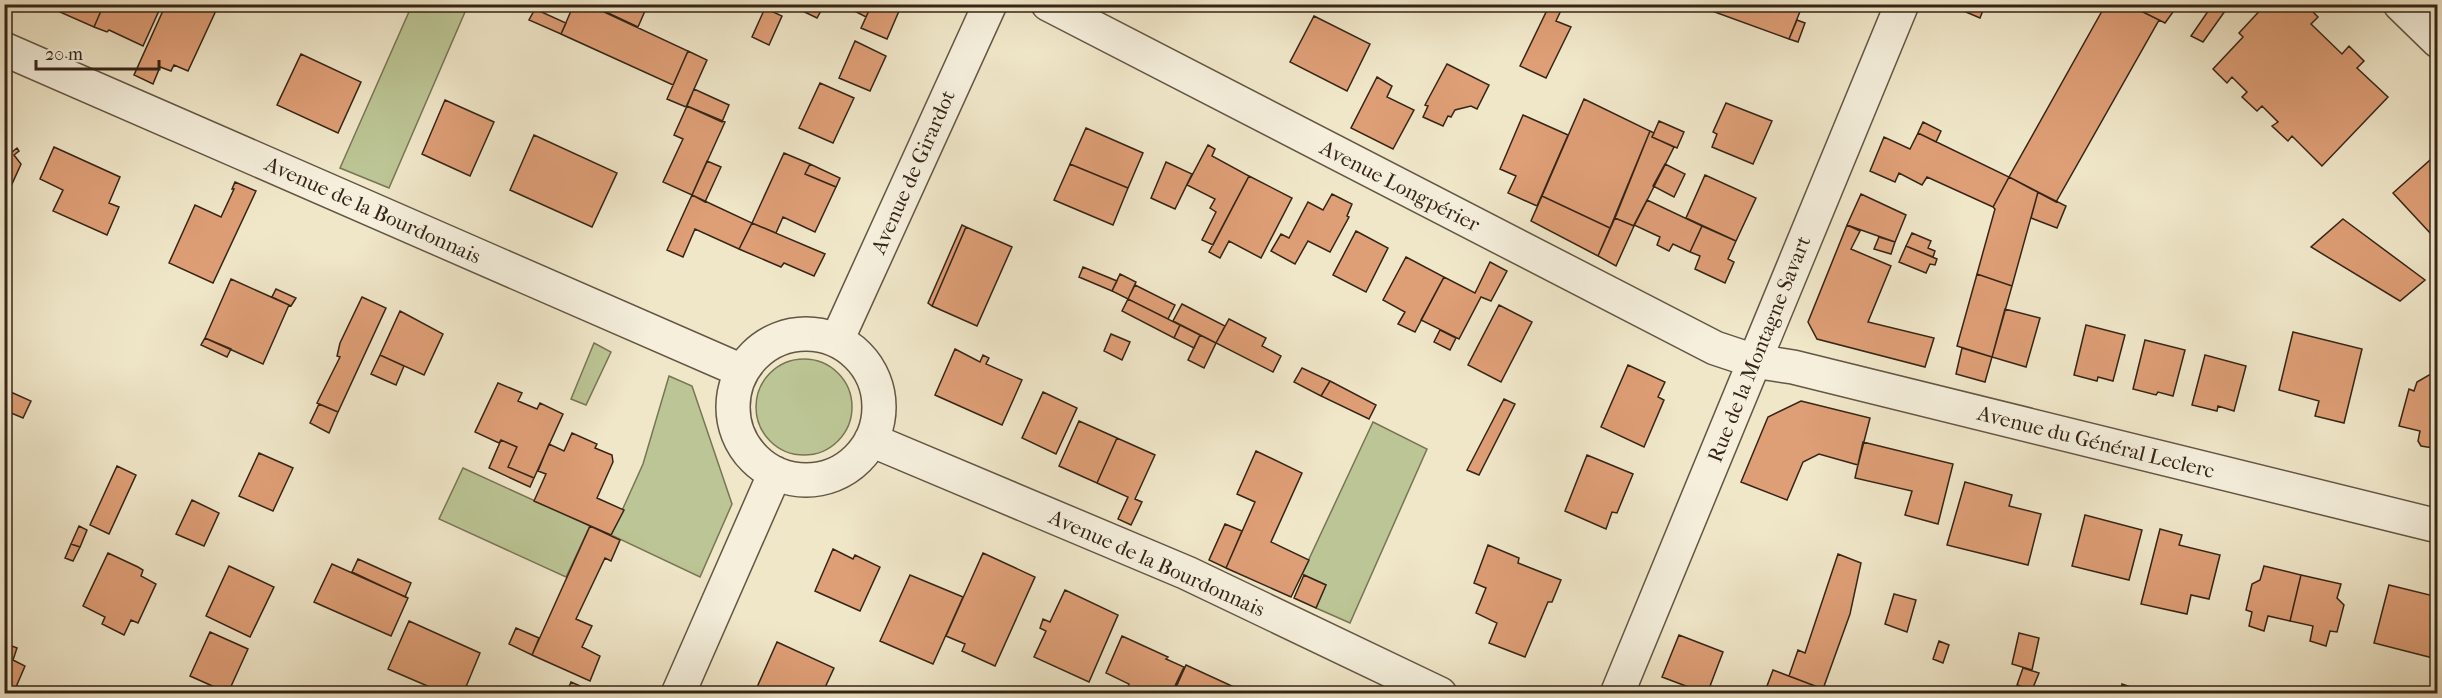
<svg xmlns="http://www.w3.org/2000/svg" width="2442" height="698" font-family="'IM FELL French Canon',serif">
	<rect width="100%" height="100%" fill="#f0e7c9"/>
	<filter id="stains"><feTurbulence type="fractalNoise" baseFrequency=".00333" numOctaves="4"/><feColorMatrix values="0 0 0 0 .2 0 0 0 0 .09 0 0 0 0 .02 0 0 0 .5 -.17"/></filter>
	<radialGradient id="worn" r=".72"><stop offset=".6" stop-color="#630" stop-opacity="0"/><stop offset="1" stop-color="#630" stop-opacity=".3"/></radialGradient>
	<path fill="#bcc595" stroke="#787556" stroke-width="1.5" d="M412 5H468L389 188 340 168Z
		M594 343 611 352 586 405 571 399Z
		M756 407a48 48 0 1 1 96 0a48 48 0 1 1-96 0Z
		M669 376 692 386 732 504 700 577 611 535 643 464Z
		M1373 422 1427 449 1350 623 1316 608 1326 585 1302 574Z
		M463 468 590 526 566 577 439 519Z"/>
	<path fill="#de9e76" stroke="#352517" stroke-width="1.5" d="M53 4H104L94 27 53 9 55 6Z
		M104 4H162L143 46 109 30 107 32 94 27Z
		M166 4H219L188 71 174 65 171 71 160 67 153 84 134 75Z
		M574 4H587L688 51 673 85 561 34Z
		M589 4H648L638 27Z
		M788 4H816L823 7 817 18Z
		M841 4H872L866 17Z
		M872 4H902L887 39 861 28Z
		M1550 4H1564L1556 21 1571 27 1546 78 1520 66Z
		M1714 4H1803L1789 39 1712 11Z
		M1953 4H1985V5L1980 18 1952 6Z
		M2106 4H2127L2159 20 2056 202 2009 177Z
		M2127 4H2163L2173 12 2165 23Z
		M2213 4H2230L2203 42 2191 36Z
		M2266 4H2291L2296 9 2300 4H2305L2318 17 2311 24 2342 54 2349 46 2364 61 2357 68 2388 97 2322 166 2292 136 2288 141 2272 126 2278 122 2262 106 2257 111 2242 97 2247 92 2232 77 2227 83 2213 69 2243 37 2239 33Z
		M765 8 782 16 769 45 752 37Z
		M535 9 566 23 561 34 529 20Z
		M1314 16 1370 44 1347 91 1290 62Z
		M1797 20 1805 23 1798 42 1789 39Z
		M855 41 886 56 870 91 839 78Z
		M688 51 707 60 686 107 667 99Z
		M301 54 361 82 338 133 277 105Z
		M1447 64 1489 85 1477 109 1471 106 1455 110 1451 117 1448 116 1443 126 1423 117 1428 106 1425 105Z
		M1377 77 1392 86 1387 97 1414 110 1393 149 1351 128Z
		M820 83 854 98 833 143 799 128Z
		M694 89 729 105 722 122 687 106Z
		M1584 99 1650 131 1610 228 1542 196Z
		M445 100 494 122 470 176 422 154Z
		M1726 103 1772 121 1753 164 1712 147 1717 134 1713 132Z
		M687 106 725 122 692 195 663 182 683 139 674 135Z
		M1523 115 1568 135 1537 206 1508 193 1516 176 1500 169Z
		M1659 121 1684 132 1677 148 1652 137Z
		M1923 122 1941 131 1936 142 1918 133Z
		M1086 128 1143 153 1128 188 1070 164Z
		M1650 131 1654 133 1652 137 1674 147 1634 226 1615 218Z
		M1918 133 2009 177 1993 207 1927 177 1922 185 1899 173 1895 182 1870 171 1884 137 1910 149Z
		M534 135 617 173 592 227 510 190Z
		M4 141 12 152 17 148 19 151 14 155 21 164 7 195 4 194Z
		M1208 145 1215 149 1212 156 1249 176 1213 245 1202 240 1216 212 1210 208 1215 199 1187 185Z
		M54 147 120 177 109 203 119 207 107 235 53 211 63 190 40 179Z
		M784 153 810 164 805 174 836 187 815 232 783 217 776 233 752 223Z
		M2438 153V228L2431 234 2393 193Z
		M707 161 721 167 705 202 692 195Z
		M1166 162 1192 174 1175 209 1151 198Z
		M810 164 840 178 836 187 805 174Z
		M1070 164 1128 188 1113 225 1054 200Z
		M1665 164 1685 174 1674 197 1653 186Z
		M1705 175 1756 198 1736 241 1686 218Z
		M1249 176 1292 198 1261 258 1229 241 1220 258 1209 252Z
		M2009 177 2038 192 2012 286 1977 274 1995 209 1993 207Z
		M235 182 256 191 213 283 169 263 195 205 221 217 234 189H232Z
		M2038 192 2066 206 2057 228 2031 218Z
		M1332 194 1352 204 1347 216 1349 217 1330 252 1308 241 1295 264 1271 251 1281 234 1289 238 1308 202 1323 210Z
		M1861 194 1906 215 1895 242 1847 225Z
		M692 195 752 223 739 249 695 229 683 257 667 250Z
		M1542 196 1610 228 1598 256 1531 221Z
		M1647 200 1702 226 1690 252 1673 244 1669 251 1657 245 1660 237 1634 225Z
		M1615 218 1634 226 1616 266 1598 256Z
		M2343 219 2425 280 2400 301 2311 247Z
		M752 223 825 254 814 276 784 263 781 267 739 249Z
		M962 225 966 227 932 306 928 303Z
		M1847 225 1860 231 1851 249 1891 266 1868 322 1934 338 1925 367 1817 339 1808 322Z
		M1702 226 1736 241 1728 259 1734 262 1725 283 1695 269 1700 256 1690 252Z
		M966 227 1012 247 977 326 932 306Z
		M1356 231 1388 248 1366 292 1333 275Z
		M1912 233 1931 241 1928 248 1935 251 1933 257 1906 246Z
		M1879 237 1895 242 1891 254 1874 249Z
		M1906 246 1937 259 1935 265 1930 264 1926 273 1899 262Z
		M1406 257 1444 277 1415 332 1398 324 1405 312 1383 300Z
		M1490 262 1507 271 1491 301 1481 297 1459 339 1421 320 1444 277 1475 293Z
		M1083 267 1117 281 1112 291 1079 277Z
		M1120 274 1136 282 1128 299 1112 291Z
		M1977 274 2012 286 1992 357 1957 346Z
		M231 279 289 305 263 364 205 338Z
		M1135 285 1175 305 1168 319 1128 299Z
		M276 289 296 298 291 306 272 297Z
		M362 297 386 308 338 412 317 403 340 357 337 356 340 343Z
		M1128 299 1180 325 1174 338 1122 311Z
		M1182 304 1225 326 1216 343 1173 321Z
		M1499 305 1532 322 1501 382 1468 365Z
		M2005 309 2040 318 2026 367 1992 357Z
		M400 311 443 334 424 375 380 355Z
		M1229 319 1266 338 1262 346 1281 356 1273 372 1216 343Z
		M1180 325 1200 335 1194 348 1174 338Z
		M2086 325 2125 335 2113 381 2098 377 2097 381 2074 375Z
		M1440 330 1456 338 1450 350 1434 342Z
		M2293 332 2362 349 2344 423 2315 416 2319 401 2279 390Z
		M1111 334 1130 342 1122 360 1104 351Z
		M1200 335 1216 343 1204 368 1188 360Z
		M205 338 231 349 227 357 201 345Z
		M2145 340 2185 350 2173 396 2158 392 2156 395 2133 389Z
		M1962 348 1992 357 1985 382 1956 374Z
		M955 349 980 362 983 355 989 358 986 364 1022 380 1002 425 935 395Z
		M380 355 404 366 396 385 371 374Z
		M2205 355 2246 366 2234 411 2218 406 2217 411 2192 405Z
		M1628 365 1665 382 1658 397 1664 400 1644 447 1601 427Z
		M1302 368 1330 381 1321 396 1294 382Z
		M2429 375 2438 377V445L2433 448 2421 446 2418 441 2420 431 2399 426 2409 389 2414 391 2417 382Z
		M1330 381 1376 405 1369 419 1321 396Z
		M498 383 522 393 518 401 537 409 540 403 563 414 534 478 508 467 517 447 501 440 499 443 475 432Z
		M4 389 31 401 23 418 4 410Z
		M1043 392 1077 408 1056 454 1022 438Z
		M1504 399 1515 404 1479 475 1467 470Z
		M1801 401 1870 418 1858 465 1819 454 1803 462 1787 500 1741 482 1768 417Z
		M319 404 338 412 329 433 310 423Z
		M1079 421 1117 438 1097 483 1059 466Z
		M572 433 597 444 595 448 612 455 613 462 597 498 624 510 611 535 534 501 546 474 538 471 549 444 564 451Z
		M1117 438 1155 455 1135 499 1142 502 1131 525 1118 519 1128 497 1097 483Z
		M501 440 517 447 508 467 534 478 530 487 489 468Z
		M1863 442 1953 464 1938 524 1905 515 1912 491 1855 478Z
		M1256 451 1302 473 1271 542 1309 560 1291 597 1226 568 1255 502 1237 494Z
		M259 453 293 468 273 511 239 496Z
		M1587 455 1633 474 1617 513 1612 512 1606 529 1565 511Z
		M117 466 136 475 109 534 90 525Z
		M1965 482 2012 495 2009 506 2041 514 2028 565 1947 545Z
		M192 500 219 513 204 546 176 534Z
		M2085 515 2142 530 2129 580 2072 566Z
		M1225 524 1242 531 1226 568 1209 560Z
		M79 526 87 530 80 547 71 544Z
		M590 526 620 540 611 561 605 558 576 619 592 626 582 647 600 656 590 681 532 655Z
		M2160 529 2182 535 2179 545 2220 555 2209 599 2191 595 2187 614 2141 604Z
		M71 544 80 547 73 561 65 558Z
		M1488 545 1519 558 1518 563 1561 580 1552 602H1548L1525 657 1489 643 1497 623 1476 613 1486 588 1474 583Z
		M833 549 853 559 855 555 880 567 860 611 815 591Z
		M108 553 138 567 143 570 141 576 156 584 138 623 131 620 124 635 102 624 105 617 83 606Z
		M983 553 1035 577 995 666 962 651 965 644 946 636Z
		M1838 554 1861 563 1850 614 1823 689 1789 676 1798 650 1805 653Z
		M358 559 411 583 405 597 352 572Z
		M332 564 408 598 391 636 314 602Z
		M229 566 274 587 250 637 206 616Z
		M2264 566 2301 575 2290 621 2268 616 2264 631 2249 626 2252 612 2246 610 2252 584 2260 580Z
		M910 575 963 597 933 664 880 641Z
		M1304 575 1326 585 1316 608 1294 598Z
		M2301 575 2341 584 2337 598 2344 605 2337 632 2330 631 2326 646 2310 641 2313 626 2290 621Z
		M2389 585 2438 597V642L2433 658 2374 643Z
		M1065 590 1118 615 1089 682 1034 657 1046 631 1040 628 1043 619 1050 622Z
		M1894 594 1916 600 1907 632 1885 624Z
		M409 621 480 653 463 694 439 691 388 669Z
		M516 628 539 638 532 655 509 644Z
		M210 632 248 649 228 693 190 676Z
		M2019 633 2039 638 2032 670 2012 664Z
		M1679 635 1723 652 1707 694 1662 677Z
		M1122 636 1168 657 1166 659 1184 667 1171 694H1125L1129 684 1106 673Z
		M1939 641 1949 645 1943 663 1933 659Z
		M777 642 834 668 822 694H754Z
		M4 643 17 648 13 660 25 666 13 694H4Z
		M1186 665 1247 693 1173 694Z
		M2023 668 2039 673 2032 690 2017 685Z
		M1773 670 1823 689 1822 694H1764Z
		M571 682 594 692 593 694H566Z
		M2122 684 2151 694H2120Z"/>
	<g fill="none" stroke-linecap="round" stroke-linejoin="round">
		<defs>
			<path id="street" d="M1048 4 1715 348 1754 361 1793 367 2438 526
				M2400 4 2438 41
				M4 49 742 371
				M733 407a73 73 0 1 1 146 0a73 73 0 1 1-146 0Z
				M837 340 990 4
				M871 440 1187 573 1440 694
				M678 694 775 473
				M1617 694 1902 4"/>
		</defs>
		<use href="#street" stroke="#645644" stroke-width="36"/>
		<use href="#street" stroke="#f5efdc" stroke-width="33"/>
	</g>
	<g text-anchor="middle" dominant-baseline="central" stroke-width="4.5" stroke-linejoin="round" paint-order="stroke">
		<g font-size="21" fill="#352517" stroke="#f5efdc">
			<text transform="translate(913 172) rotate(-66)">Avenue de Girardot</text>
			<text transform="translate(1400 186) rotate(27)">Avenue Longpérier</text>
			<text transform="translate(373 210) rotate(24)">Avenue de la Bourdonnais</text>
			<text transform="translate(1759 349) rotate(-68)">Rue de la Montagne Savart</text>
			<text transform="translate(2096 442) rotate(14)">Avenue du Général Leclerc</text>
			<text transform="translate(1157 563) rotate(24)">Avenue de la Bourdonnais</text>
		</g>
	</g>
	<rect width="2442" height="698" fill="none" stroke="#f0e7c9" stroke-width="24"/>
	<rect x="6" y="6" width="2430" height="686" fill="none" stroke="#352517" stroke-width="3"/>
	<rect x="12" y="12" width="2418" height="674" fill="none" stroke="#352517" stroke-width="1.5"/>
	<path d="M36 60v9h123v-9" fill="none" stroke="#352517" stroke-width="3"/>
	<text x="45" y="60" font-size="18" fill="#352517" stroke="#f5efdc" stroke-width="4.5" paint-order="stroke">20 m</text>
	<rect width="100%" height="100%" filter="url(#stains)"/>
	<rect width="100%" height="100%" fill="url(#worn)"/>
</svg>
